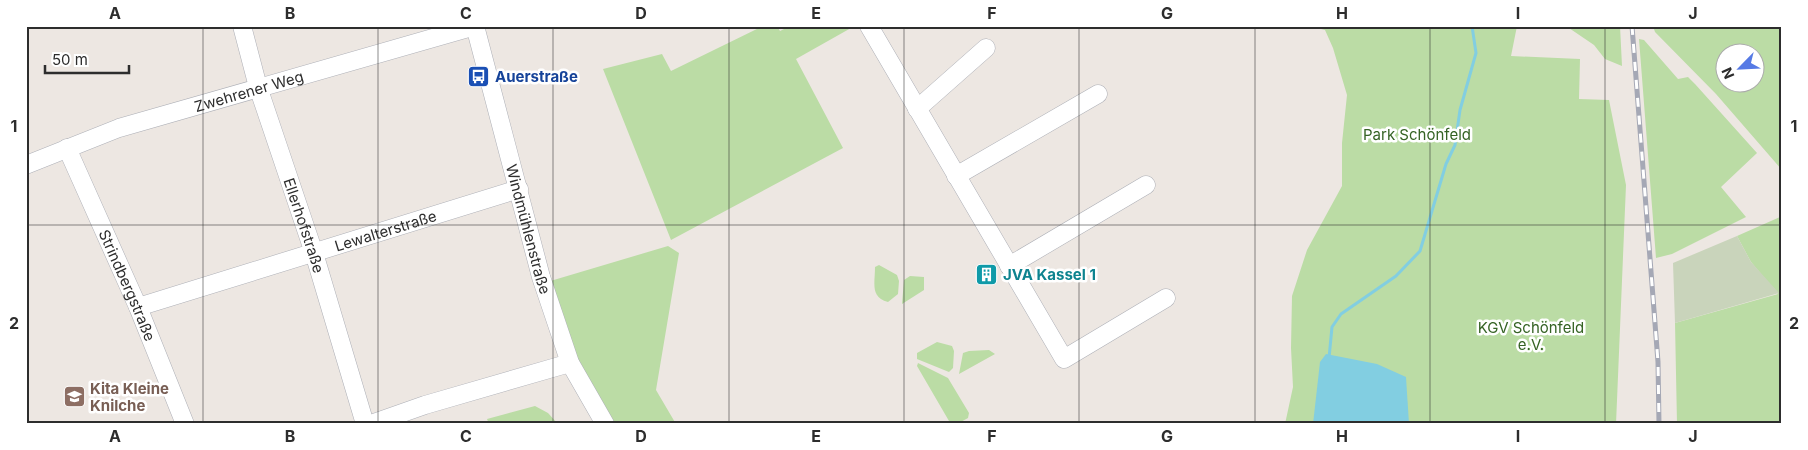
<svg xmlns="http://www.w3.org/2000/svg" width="1808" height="450" font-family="Inter,sans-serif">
	<rect width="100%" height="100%" fill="#ede7e2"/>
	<path fill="#bbdca5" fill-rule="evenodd" d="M763 26H777L780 31 790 26H849L851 28 796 59 843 148 671 240 603 69 662 54 671 71Z
		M1309 26H1517L1511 56 1580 59 1579 99 1609 100 1626 185 1616 424H1285L1293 387 1291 348 1292 296 1307 250 1342 186V143L1347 95 1333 48 1325 30Z
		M1566 26H1620L1622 66 1605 59 1594 45Z
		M1653 26H1782V170L1716 94 1655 32ZM1726 52H1756V82H1726Z
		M1639 39 1644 40 1678 79 1688 77 1695 84 1757 153 1721 187 1746 217 1672 254 1656 258Z
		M1782 216V424H1677L1675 323 1778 294 1751 262 1737 236Z
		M668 246 679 253 656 390 676 424H610L574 361 547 282Z
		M879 265 897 275 899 281 898 294 888 302C870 297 875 284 875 267Z
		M910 276 924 277V290L902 304 904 280Z
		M937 342 952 346 954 351 953 368 949 372 917 359V353Z
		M989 350 995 354 959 374 963 353 969 351Z
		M918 363 948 378 969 413 968 418 957 424 949 421 917 366Z
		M535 406 548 413 558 424H489L487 419Z"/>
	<path fill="#c9d4bb" d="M1737 236 1751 262 1779 293 1675 323 1673 263Z"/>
	<path fill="#82cee1" d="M1326 354 1377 364 1406 377 1409 424H1313L1320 362Z"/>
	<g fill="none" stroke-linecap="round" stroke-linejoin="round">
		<path stroke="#82cee1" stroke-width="3" d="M1329 358 1332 327 1341 314 1396 276 1420 251 1446 164 1455 145 1460 110 1476 53 1472 26"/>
		<defs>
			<g id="minor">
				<path id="s1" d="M242 26 258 87 314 253 365 424"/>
				<path id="s2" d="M475 26 541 277 570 363 605 424"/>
				<path d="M869 26 1064 359 1166 298"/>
				<path d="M917 109 986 48"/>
				<path id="s3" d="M67 148 138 307 185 424"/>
				<path id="s4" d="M26 165 119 128 475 26"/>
				<path d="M956 176 1098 94"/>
				<path d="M1009 266 1146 185"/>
				<path id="s5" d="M138 307 519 189"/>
				<path d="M371 424 425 405 570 363"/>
			</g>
		</defs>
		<use href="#minor" stroke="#aeb0b7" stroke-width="19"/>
		<use href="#minor" stroke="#fff" stroke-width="18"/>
		<defs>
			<path id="rail" d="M1632 26 1658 362 1659 424"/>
		</defs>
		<use href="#rail" stroke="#a5a8b5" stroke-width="5"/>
		<use href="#rail" stroke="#fff" stroke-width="3" stroke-dasharray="9" stroke-linecap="butt"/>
	</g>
	<path fill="none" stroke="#2d2d2d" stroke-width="1" stroke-opacity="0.55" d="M203 26V424M378 26V424M553 26V424M729 26V424M904 26V424M1079 26V424M1255 26V424M1430 26V424M1605 26V424M26 225H1782"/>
	<defs>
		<symbol id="bus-square" viewBox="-11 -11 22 22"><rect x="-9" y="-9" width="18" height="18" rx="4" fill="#1a4fb4" stroke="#fff"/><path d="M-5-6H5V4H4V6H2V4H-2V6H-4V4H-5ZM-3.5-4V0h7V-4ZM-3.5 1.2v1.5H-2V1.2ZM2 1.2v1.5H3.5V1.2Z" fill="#fff"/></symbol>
		<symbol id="building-square" viewBox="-11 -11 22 22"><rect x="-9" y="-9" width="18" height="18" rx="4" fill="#0f9aa8" stroke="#fff"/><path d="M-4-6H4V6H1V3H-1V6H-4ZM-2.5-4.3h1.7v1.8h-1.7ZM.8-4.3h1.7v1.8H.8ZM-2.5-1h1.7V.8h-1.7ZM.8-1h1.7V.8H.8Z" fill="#fff"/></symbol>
		<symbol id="school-square" viewBox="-11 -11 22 22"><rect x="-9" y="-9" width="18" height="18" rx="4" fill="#8d6e63" stroke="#fff"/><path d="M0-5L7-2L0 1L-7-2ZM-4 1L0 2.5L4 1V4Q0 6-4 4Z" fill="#fff"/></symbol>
	</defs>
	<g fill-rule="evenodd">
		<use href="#bus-square" x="466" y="64" width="25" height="25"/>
		<use href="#building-square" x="974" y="262" width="25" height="25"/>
		<use href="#school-square" x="62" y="384" width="25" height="25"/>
	</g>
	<g text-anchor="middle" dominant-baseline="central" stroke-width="5" stroke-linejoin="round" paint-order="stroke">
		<g font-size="15" font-weight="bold" fill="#164399" stroke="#fff" text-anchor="start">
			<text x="495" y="76">Auerstraße</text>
		</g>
		<g font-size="15" fill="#2d2d2d" stroke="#fff">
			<text stroke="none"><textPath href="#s4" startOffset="235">Zwehrener Weg</textPath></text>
			<text stroke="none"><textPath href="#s1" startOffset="209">Ellerhofstraße</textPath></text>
			<text stroke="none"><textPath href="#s2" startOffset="210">Windmühlenstraße</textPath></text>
			<text stroke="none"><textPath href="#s5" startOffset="259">Lewalterstraße</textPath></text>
			<text stroke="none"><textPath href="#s3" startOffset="150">Strindbergstraße</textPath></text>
		</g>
		<g font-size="15" fill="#356324" stroke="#fff">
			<text x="1417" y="134">Park Schönfeld</text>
			<text x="1531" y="327">KGV Schönfeld<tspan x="1531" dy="17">e.V.</tspan></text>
		</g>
		<g font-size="15" font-weight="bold" fill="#0d838f" stroke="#fff" text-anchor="start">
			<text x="1003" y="274">JVA Kassel 1</text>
		</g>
		<g font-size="15" font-weight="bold" fill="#785e54" stroke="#fff" text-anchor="start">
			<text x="90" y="388">Kita Kleine<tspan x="90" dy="17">Knilche</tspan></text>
		</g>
	</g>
	<rect width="1808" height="450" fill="none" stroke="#ffffff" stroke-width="55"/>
	<g transform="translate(1740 68) rotate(246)"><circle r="24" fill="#ffffff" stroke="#ababab"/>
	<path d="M0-4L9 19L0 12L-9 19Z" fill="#567ae5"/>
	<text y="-8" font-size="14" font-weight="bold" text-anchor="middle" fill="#2d2d2d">N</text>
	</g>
	<path d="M45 65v8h84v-8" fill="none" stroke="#2d2d2d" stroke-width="2.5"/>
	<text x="52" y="65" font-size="15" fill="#2d2d2d" stroke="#ffffff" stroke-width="4" paint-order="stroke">50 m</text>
	<rect x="28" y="28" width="1752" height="394" fill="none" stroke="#2d2d2d" stroke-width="2"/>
	<g font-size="16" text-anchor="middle" font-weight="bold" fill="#2d2d2d">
		<text x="115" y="19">A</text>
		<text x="290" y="19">B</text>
		<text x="466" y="19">C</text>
		<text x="641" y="19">D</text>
		<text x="816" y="19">E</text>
		<text x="992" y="19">F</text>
		<text x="1167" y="19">G</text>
		<text x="1342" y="19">H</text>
		<text x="1518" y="19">I</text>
		<text x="1693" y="19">J</text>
		<text x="14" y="132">1</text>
		<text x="1794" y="132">1</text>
		<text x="14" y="329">2</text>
		<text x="1794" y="329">2</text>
		<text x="115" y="442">A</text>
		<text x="290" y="442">B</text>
		<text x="466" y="442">C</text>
		<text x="641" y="442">D</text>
		<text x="816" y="442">E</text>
		<text x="992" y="442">F</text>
		<text x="1167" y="442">G</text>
		<text x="1342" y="442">H</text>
		<text x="1518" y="442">I</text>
		<text x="1693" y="442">J</text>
	</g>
</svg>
